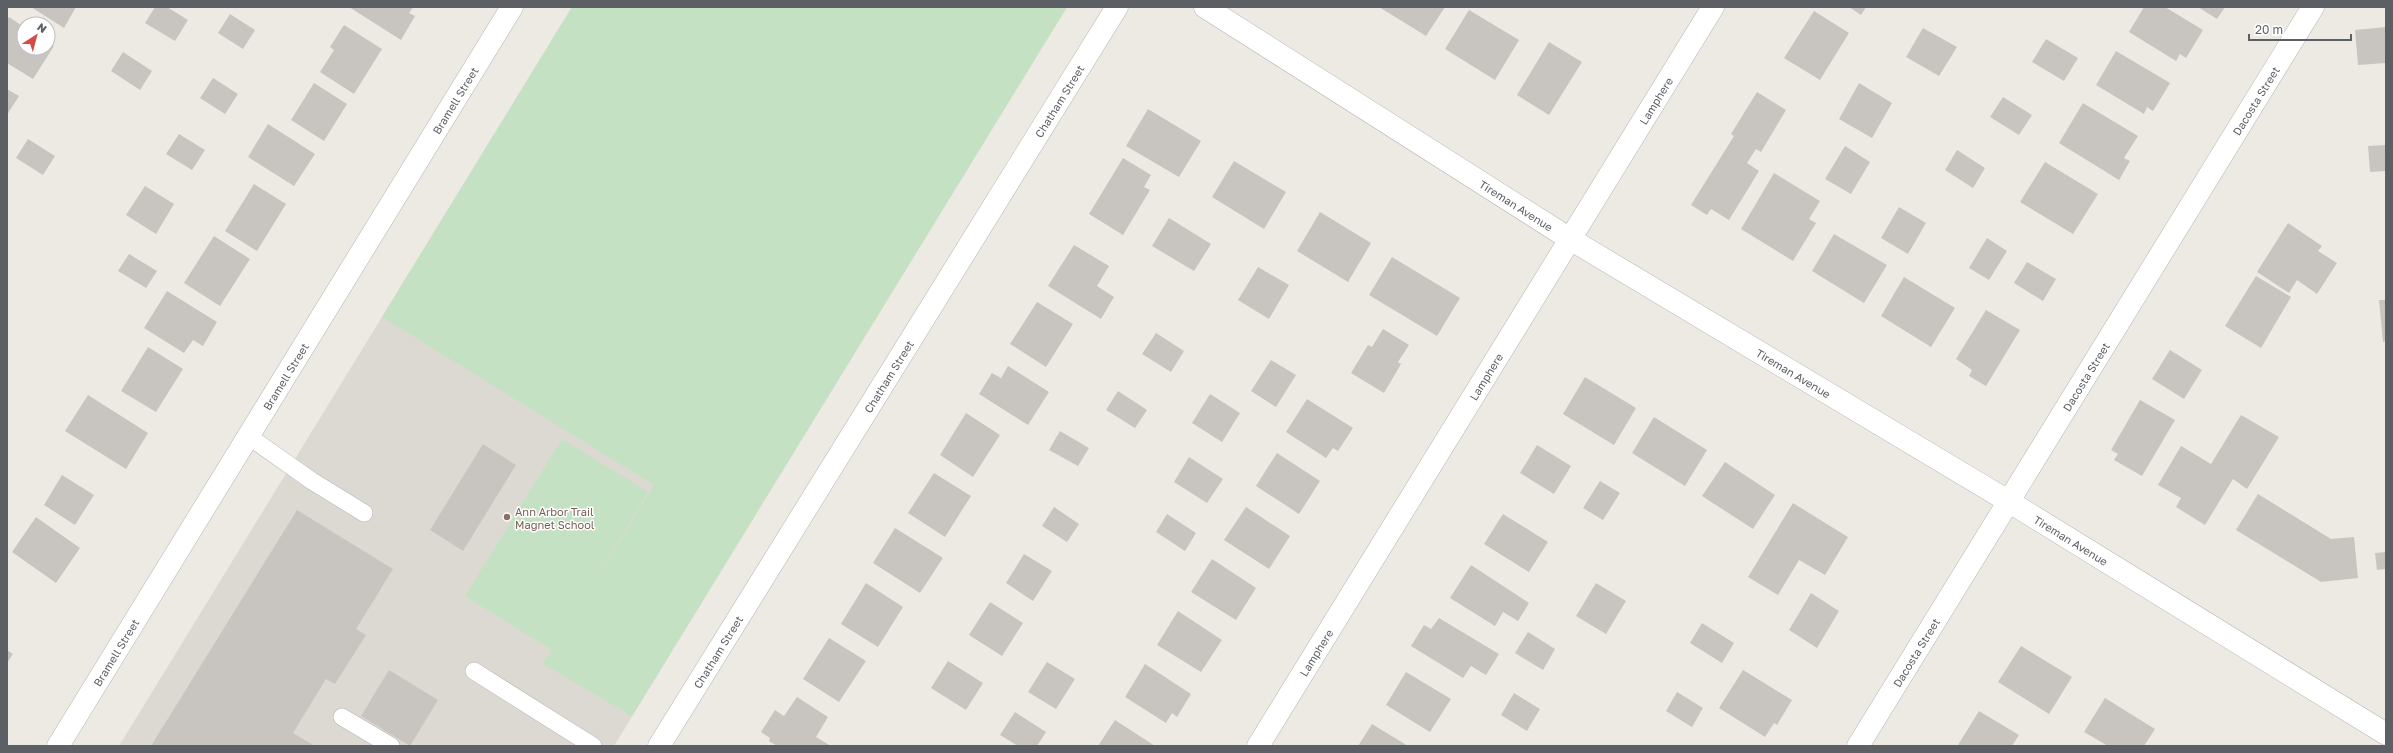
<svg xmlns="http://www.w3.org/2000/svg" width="2393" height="753" font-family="'Golos Text',sans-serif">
	<rect width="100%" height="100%" fill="#edeae4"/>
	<path fill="#dcd9d2" d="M572 7H1067L614 746H119Z"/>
	<path fill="#c4e1c4" d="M572 7H1067L632 716 543 664 552 650 465 596 562 439 648 492 569 623 654 485 382 317Z"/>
	<path fill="#c8c5c1" d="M31 7H76L64 28Z
		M155 7H167L188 20 175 41 145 23Z
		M349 7H413L409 13 415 16 401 40Z
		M1379 7H1445L1426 36Z
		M1849 7H1866L1861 15Z
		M2144 7H2165L2203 30 2186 58 2180 54 2176 61 2129 32Z
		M2198 7H2225L2217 19Z
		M1469 10 1519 40 1495 80 1445 49Z
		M1814 11 1849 33 1820 80 1784 58Z
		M230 14 255 30 243 49 218 33Z
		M9 17 24 27V48H48V42L54 46 33 79 7 63V20Z
		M344 25 382 49 354 94 320 72 334 50 330 47Z
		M2386 27V63L2358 65 2355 30Z
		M1923 28 1957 47 1939 76 1906 57Z
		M2046 39 2078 58 2064 81 2032 62Z
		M1549 42 1582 62 1549 115 1517 95Z
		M2116 51 2170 83 2153 111 2147 107 2144 114 2096 85Z
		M123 52 152 71 140 90 111 71Z
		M213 78 238 94 225 114 200 98Z
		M314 83 347 104 324 141 291 120Z
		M1859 83 1892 103 1872 138 1839 119Z
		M7 89 19 96 7 115Z
		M1757 92 1786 110 1761 152 1756 149 1747 163 1759 171 1729 220 1711 209 1707 215 1691 205 1734 136 1731 134Z
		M2003 97 2032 115 2019 135 1990 117Z
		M2083 103 2138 136 2124 158 2130 161 2119 180 2059 143Z
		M1148 109 1201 141 1179 177 1126 146Z
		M268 124 315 154 294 186 248 157Z
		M179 134 205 150 192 170 166 154Z
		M28 139 55 156 43 175 16 158Z
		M2386 145V171L2370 172 2368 146Z
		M1845 146 1870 162 1851 194 1825 179Z
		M1957 150 1985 168 1973 188 1945 170Z
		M1123 158 1151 175 1144 187 1150 190 1123 235 1089 214Z
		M1234 161 1286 192 1264 229 1212 197Z
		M2045 162 2098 194 2073 234 2020 202Z
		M1774 173 1820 201 1809 219 1816 223 1793 261 1741 229Z
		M254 184 286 204 257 251 225 231Z
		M145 186 174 204 156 234 126 215Z
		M1899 207 1926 223 1908 254 1881 238Z
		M1320 212 1371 243 1348 282 1297 251Z
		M1169 218 1211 244 1194 271 1152 246Z
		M2288 223 2322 246 2318 251 2337 263 2317 294 2297 280 2289 293 2257 272Z
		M1834 234 1887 265 1864 303 1812 271Z
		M214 236 250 259 220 306 184 283Z
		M1987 238 2007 251 1989 280 1969 268Z
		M1074 245 1109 266 1097 286 1114 297 1101 319 1048 286Z
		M129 254 157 271 146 288 118 271Z
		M1392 257 1460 298 1437 336 1369 295Z
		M2027 262 2056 279 2043 301 2014 283Z
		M1258 267 1289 285 1269 319 1238 300Z
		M2256 276 2291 297 2261 348 2225 326Z
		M1904 277 1955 308 1931 347 1881 316Z
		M167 291 217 322 203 346 193 340 184 353 144 328Z
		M2379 300H2386V341L2383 342Z
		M1037 302 1073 324 1046 367 1010 344Z
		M1986 310 2020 330 1986 386 1969 376 1972 370 1956 359Z
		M1383 329 1409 345 1398 362 1401 364 1384 393 1351 373 1368 345 1372 347Z
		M1156 333 1184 351 1171 372 1142 354Z
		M148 347 183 369 156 412 121 391Z
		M2170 350 2202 370 2184 399 2152 379Z
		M1271 360 1296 375 1276 407 1251 391Z
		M1008 366 1049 392 1028 425 979 394 992 373 1001 378Z
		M1585 377 1636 408 1614 445 1563 414Z
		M1118 391 1147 410 1135 428 1106 410Z
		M1210 394 1240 413 1222 442 1192 423Z
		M88 395 148 433 126 469 65 431Z
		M1307 399 1353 428 1338 451 1333 448 1326 458 1286 432Z
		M2140 400 2175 420 2142 476 2114 460 2118 454 2111 450Z
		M966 413 1000 435 973 477 940 455Z
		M2241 415 2279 437 2247 489 2233 479 2205 525 2176 507 2181 498 2158 485 2181 446 2211 464Z
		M1654 417 1707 450 1685 486 1632 453Z
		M1060 431 1089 448 1078 466 1049 450Z
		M483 444 516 465 463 551 430 530Z
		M1537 445 1571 466 1554 494 1520 473Z
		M1277 453 1320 481 1299 514 1256 486Z
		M1189 457 1223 479 1207 503 1174 482Z
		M1725 462 1775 495 1753 529 1702 496Z
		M934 473 971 496 945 537 908 513Z
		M62 475 94 495 75 525 44 505Z
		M1600 481 1620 493 1603 520 1583 508Z
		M2258 494 2331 539 2354 537 2358 578 2321 582 2236 530Z
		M1793 503 1848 537 1825 575 1799 560 1778 595 1748 577Z
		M1054 507 1079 524 1067 542 1042 526Z
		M1246 507 1290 536 1269 569 1224 540Z
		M297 510 393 569 356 629 366 635 335 684 326 679 293 733 315 746H151Z
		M1167 514 1196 533 1185 551 1156 532Z
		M1503 514 1548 542 1529 572 1484 544Z
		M36 517 80 548 56 583 12 552Z
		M895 528 943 558 920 593 873 563Z
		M2386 552V569L2377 570 2375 553Z
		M1024 554 1052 571 1033 601 1006 583Z
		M1212 559 1256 588 1236 620 1191 592Z
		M1471 565 1529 603 1518 621 1503 612 1495 626 1450 598Z
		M866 583 903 607 878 647 841 624Z
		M1596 583 1626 601 1606 634 1576 616Z
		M1811 593 1839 611 1817 648 1789 630Z
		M990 602 1023 623 1002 656 969 635Z
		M1178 611 1222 640 1201 672 1157 645Z
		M1439 618 1499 654 1486 675 1471 666 1463 678 1411 646 1424 625 1431 629Z
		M1702 623 1734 643 1722 663 1690 643Z
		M1528 632 1555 649 1543 670 1515 653Z
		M829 638 866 661 839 702 803 679Z
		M2021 646 2072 677 2049 714 1998 682Z
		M7 650 13 654 7 663Z
		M948 661 983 683 966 710 931 688Z
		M1047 662 1075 679 1056 709 1028 692Z
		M1145 664 1191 694 1177 717 1172 713 1166 723 1125 697Z
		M389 670 438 700 410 746 361 716Z
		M1743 670 1792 700 1777 725 1774 723 1765 737 1719 708Z
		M1406 672 1451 699 1430 732 1386 705Z
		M1677 692 1703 708 1692 727 1666 711Z
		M1514 693 1540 709 1527 731 1501 715Z
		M797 697 828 717 816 737 831 746H777L769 741 770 738 761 732 775 710 784 716Z
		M2105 698 2155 729 2144 746H2108L2084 732Z
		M1979 711 2019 735 2012 746 1958 745Z
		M1015 712 1046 732 1037 746H1018L1000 735Z
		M1115 720 1155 746H1098Z
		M1372 724 1408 746H1358Z"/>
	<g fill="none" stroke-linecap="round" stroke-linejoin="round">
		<defs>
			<path id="lane" d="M248 436 312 481 364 513
				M474 671 593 746
				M342 717 391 746"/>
			<g id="street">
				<path id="s1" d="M1205 7 1570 239 2008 501 2386 734"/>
				<path id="s2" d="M58 746 512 7"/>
				<path id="s3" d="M659 746 1117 7"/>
				<path id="s4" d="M1258 746 1713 7"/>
				<path id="s5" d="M1858 746 2313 7"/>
			</g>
		</defs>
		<use href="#lane" stroke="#b1b4b7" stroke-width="18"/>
		<use href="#street" stroke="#b1b4b7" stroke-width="23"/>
		<use href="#lane" stroke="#fff" stroke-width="17"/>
		<use href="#street" stroke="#fff" stroke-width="22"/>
	</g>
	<circle fill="#8d6e63" stroke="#fff" stroke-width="1.5" cx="507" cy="517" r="4"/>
	<g text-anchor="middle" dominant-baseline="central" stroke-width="3" stroke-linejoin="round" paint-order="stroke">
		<g font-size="11" fill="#5c5f63" stroke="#fff">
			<text stroke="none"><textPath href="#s2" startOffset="758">Bramell Street</textPath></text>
			<text stroke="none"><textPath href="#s4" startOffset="758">Lamphere</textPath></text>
			<text stroke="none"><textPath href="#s3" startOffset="759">Chatham Street</textPath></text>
			<text stroke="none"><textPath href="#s5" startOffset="758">Dacosta Street</textPath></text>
			<text stroke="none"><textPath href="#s1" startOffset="369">Tireman Avenue</textPath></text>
			<text stroke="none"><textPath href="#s1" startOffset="693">Tireman Avenue</textPath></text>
			<text stroke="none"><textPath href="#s2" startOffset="434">Bramell Street</textPath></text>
			<text stroke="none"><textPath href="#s4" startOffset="434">Lamphere</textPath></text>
			<text stroke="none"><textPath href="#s5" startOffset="434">Dacosta Street</textPath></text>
			<text stroke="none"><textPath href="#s3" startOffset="435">Chatham Street</textPath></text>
			<text stroke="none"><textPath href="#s1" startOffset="1017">Tireman Avenue</textPath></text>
			<text stroke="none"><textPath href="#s2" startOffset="110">Bramell Street</textPath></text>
			<text stroke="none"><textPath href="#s3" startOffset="111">Chatham Street</textPath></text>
			<text stroke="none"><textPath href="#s4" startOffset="110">Lamphere</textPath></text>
			<text stroke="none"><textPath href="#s5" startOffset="110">Dacosta Street</textPath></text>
		</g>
		<g font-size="11" fill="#785e54" stroke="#fff" text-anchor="start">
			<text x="515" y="511">Ann Arbor Trail<tspan x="515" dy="13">Magnet School</tspan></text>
		</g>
	</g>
	<rect width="2393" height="753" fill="none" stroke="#5c5f63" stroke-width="16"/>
	<g transform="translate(36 36) rotate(36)"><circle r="19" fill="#ffffff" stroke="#bebfc1"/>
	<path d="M0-3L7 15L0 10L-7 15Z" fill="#d34b44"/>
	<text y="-6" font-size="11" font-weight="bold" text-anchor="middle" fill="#5c5f63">N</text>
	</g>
	<path d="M2249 34v6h102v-6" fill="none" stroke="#5c5f63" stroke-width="2"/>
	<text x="2255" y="34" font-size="12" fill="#5c5f63" stroke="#ffffff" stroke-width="3" paint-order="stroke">20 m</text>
</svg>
